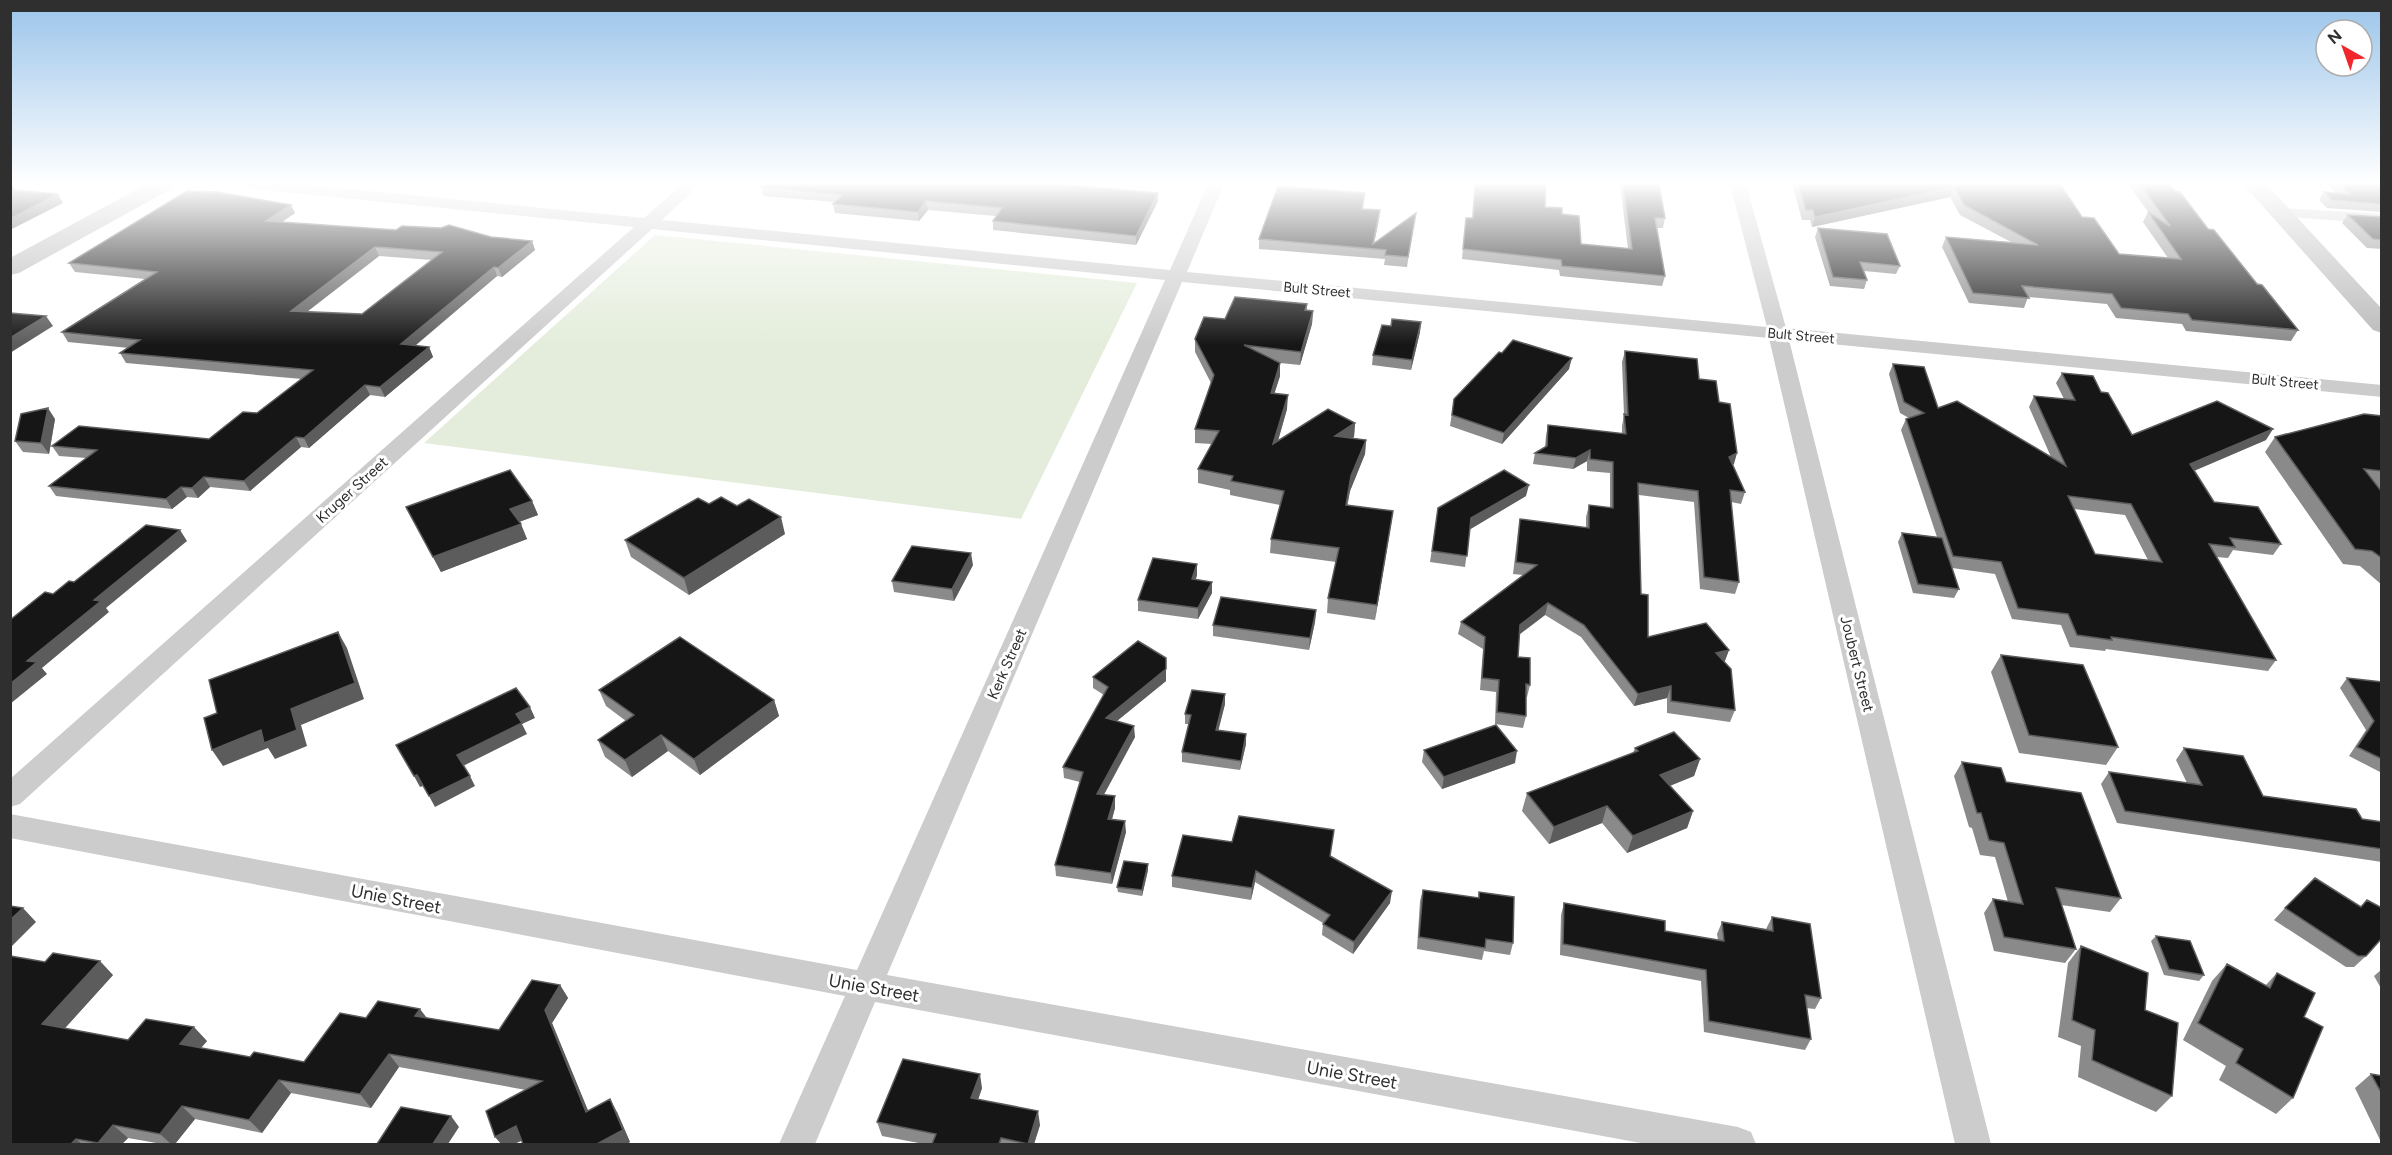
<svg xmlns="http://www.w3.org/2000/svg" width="2392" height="1155" font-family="Figtree,sans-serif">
	<rect width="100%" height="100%" fill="#fff"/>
	<path fill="#e4eddb" d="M655 235 1137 283 1021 519 424 443Z"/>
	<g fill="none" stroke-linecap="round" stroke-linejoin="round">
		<path fill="#ccc" fill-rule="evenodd" d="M245 184H297L644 218 683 184H700L662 220 1170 270 1208 184H1224L1187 272 1767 327 1730 184H1746L1786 328 2382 385V397L1789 340 1991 1144H1955L1769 338 1182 282 887 975 1738 1127 1751 1132 1756 1144H1646L875 1002 815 1144H779L845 996 10 838V814L857 970 1165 280 652 229 20 804 10 807V779L634 227 253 189Z
			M2281 208 2382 214V224L2275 216 2273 213 2275 210Z"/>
		<path fill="#b9b9b9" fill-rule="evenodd" d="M147 184H174L171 189 19 273 10 275V258Z
			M2243 184H2266L2382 309V333L2373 330Z"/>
	</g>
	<path fill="#8a8a8a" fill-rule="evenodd" d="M764 184H1064H1063L1158 201 1136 245 993 230V221L996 216 928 210 919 221 835 213 833 204 835 202 763 196 761 187Z
		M1475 184 1545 207 1562 214 1581 244 1628 249 1620 184H1612H1659L1665 218 1663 228H1657L1665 276 1662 286 1560 276 1559 270 1462 259 1466 218H1472Z
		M1794 184H2060L2082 217 2119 254 2168 258 2143 222 2148 212 2149 213 2128 184H2169L2298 330 2291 341 2186 331 2182 324 2116 318 2107 304 2028 297 2024 308 1969 303 1942 247 1946 237 2011 242 1960 215 1950 197 1812 227 1810 220H1802L1793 187Z
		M2327 184H2382V212L2327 208 2319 200 2324 192 2336 193Z
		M1365 193 1363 209 1380 210 1374 244 1414 223 1407 267 1384 265 1385 259 1259 249V239Z
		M295 213 282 222 491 237 532 241 535 250 502 277 497 276 415 346 429 347 433 357 385 397 370 395 309 448 301 447 250 491 210 487 198 498 187 497 172 509 56 496 49 486 86 458 59 456 52 446 209 439 257 413 302 379 126 363 120 353 129 348 68 342 62 332 145 279 75 272 69 263ZM379 256 432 260 362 314 307 312Z
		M2348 215 2382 217V249L2367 248 2342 223Z
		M1818 228 1900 266 1896 274 1864 271 1867 280 1864 289 1830 286 1815 237Z
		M1307 304V310L1313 311 1312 324 1300 365 1280 363V376L1274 394 1287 409 1278 441 1355 423 1354 437 1352 438 1366 440 1365 454 1350 491 1347 505 1393 511 1375 620 1327 613 1328 598 1336 562 1270 553 1271 539 1280 505 1230 495V490L1198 483V469L1212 444 1195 443V429L1211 383 1195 352V339L1225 319Z
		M1421 322 1420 332 1411 370 1372 365 1373 355 1391 326Z
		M1625 351 1699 379 1719 402 1734 464 1733 465 1745 492 1741 504 1731 502 1739 582 1735 594 1700 589 1694 502 1639 495 1641 594 1648 637 1729 650 1724 662 1735 710 1730 722 1667 713V698L1634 706 1581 637 1545 615 1519 635 1518 657 1530 685 1527 697H1526V716L1523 728 1495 724 1496 692 1480 690 1483 649 1458 634 1461 622 1523 575 1513 574 1518 531 1520 519 1586 528V517L1589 505 1610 508V473L1587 471V461L1573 469 1533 464 1535 453 1545 447 1546 436 1548 425 1622 434V426L1624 415 1622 362Z
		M1502 353 1569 369 1502 444 1450 426 1454 399Z
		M1893 364 1938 408 2051 457 2029 407 2034 396 2064 399 2056 383 2062 373 2101 392 2132 435 2266 440 2194 471 2214 502 2281 544 2273 555 2233 550 2228 558 2217 557 2276 660 2268 671 2106 649 2105 651 2070 647 2061 625 2012 619 1995 574 1952 568 1959 589 1954 598 1913 593 1898 542 1902 533 1937 537 1901 430 1906 419 1909 418 1900 413 1889 374ZM2074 509 2125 515 2148 560 2095 554Z
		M2382 416V488H2378L2382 492V585L2360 566 2343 564 2265 452 2275 437Z
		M55 419 49 454 23 452 15 441Z
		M1526 496 1470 529 1465 567 1430 562 1438 508Z
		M532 501 538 515 519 522 527 539 441 572 406 507Z
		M709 504 785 534 689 595 631 557 625 540Z
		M1197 564V575L1196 579 1212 582V593L1198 619 1138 611V600Z
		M973 565 954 601 894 592 892 581Z
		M1316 610 1315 622 1309 650 1213 636V625Z
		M2001 655 2118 747 2106 765 2019 753 1991 672Z
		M1093 677 1166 681 1117 721 1135 737 1104 795 1115 796V808L1112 819 1126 832 1112 884 1056 876 1055 865 1080 782 1064 778 1063 767 1104 695 1093 688Z
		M2347 678 2382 682V773L2349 756 2366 730 2340 688Z
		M599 690 774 700 779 716 700 775 668 751 632 777 605 757 598 740 626 721 606 706Z
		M1225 704 1218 730 1246 734V744L1240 770 1182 762V752L1189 724H1185V714Z
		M1635 748 1700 759 1694 776 1670 786 1693 811 1687 828 1627 853 1602 823 1549 844 1522 811 1527 793 1633 753Z
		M2184 748 2263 796 2362 819 2382 822V862L2117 823 2101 784 2109 772 2187 783 2176 760Z
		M1424 750 1515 763 1442 789 1422 762Z
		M1962 762 2006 782 2121 898 2110 912 2061 905 2076 949 2065 963 1994 951 1984 913 1993 899 2008 902 1995 857 1980 855 1972 828 1969 827 1954 776Z
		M1334 830 1330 856 1390 903 1353 954 1322 935 1323 923 1255 882 1251 900 1172 887V876L1232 842Z
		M1148 864V870L1142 896 1118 892 1117 887Z
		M1423 890 1478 898 1479 892 1513 943 1510 955 1484 951 1482 960 1417 949 1420 901Z
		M1564 903 1665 931 1718 940 1717 934 1722 922 1766 929 1772 917 1821 998 1815 1009 1806 1008 1811 1039 1805 1050 1704 1032 1701 981 1560 955 1561 915Z
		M2361 907 2366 956 2354 967H2346L2274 920 2285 908Z
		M2156 936 2204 975 2199 981 2164 975 2151 941Z
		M2081 946 2145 1010 2172 1096 2156 1112 2078 1077 2081 1046 2058 1037 2068 963Z
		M10 956 113 975 65 1028 128 1040 207 1041 201 1048 250 1057 304 1062 366 1018H426L499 1030 560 985 568 998 552 1023 588 1111 617 1112 630 1142 627 1144H523L521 1141 514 1144H501L526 1090 399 1067 371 1108 291 1093 262 1133 195 1119 175 1144H162L128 1138 122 1144H10Z
		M2227 964 2265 986 2277 973 2304 1017 2293 1098 2276 1114 2219 1080 2226 1066 2183 1040 2212 981Z
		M2382 969V990L2374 976Z
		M2371 1074 2382 1076 2381 1142 2355 1088Z
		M982 1088 978 1099 1040 1125 1034 1144H924L882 1136 877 1122Z"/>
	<path fill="#5c5c5c" d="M1954 187 1950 197 1812 227 1815 217Z
		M1158 193V201L1136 245V236Z
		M58 194 63 203 10 230V219Z
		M926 201 928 210 919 221 918 212Z
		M291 205 295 213 270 230 266 221Z
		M1380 210 1379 220 1373 248V244Z
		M532 241 535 250 502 277 498 268Z
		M375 247 379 256 296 320 291 311Z
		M494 267 497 276 405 354 401 344Z
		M1313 311 1312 324 1300 365 1301 352Z
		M46 316 53 326 10 353V338Z
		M1421 322 1420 332 1411 370 1412 360Z
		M429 347 433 357 385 397 380 387Z
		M1572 358 1569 369 1502 444 1504 433Z
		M1280 363V376L1270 407 1271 393Z
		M365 385 370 395 309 448 304 438Z
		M1288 395 1287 409 1273 458V444Z
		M48 408 55 419 49 454 41 443Z
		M1355 423 1354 437 1333 450 1335 436Z
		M2273 429 2266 440 2184 475 2190 464Z
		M296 437 301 447 250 491 244 481Z
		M1366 440 1365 454 1350 491 1345 519 1351 476Z
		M1590 450 1587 461 1573 469 1576 458Z
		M1737 453 1734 464 1726 468 1729 457Z
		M204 477 210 487 198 498 192 488Z
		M1529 485 1526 496 1469 530 1471 518Z
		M181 487 187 497 172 509 166 499Z
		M532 501 538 515 516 523 510 509Z
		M1393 511 1391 525 1375 620 1377 605Z
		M781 517 785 534 689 595 684 578Z
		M521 524 527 539 441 572 433 557Z
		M180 530 187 541 106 608 109 612 42 668 47 674 10 704V684L27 661 94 600Z
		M971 553 973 565 954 601 952 589Z
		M1197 564V575L1192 590V579Z
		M1212 582V593L1198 619V608Z
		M1548 603 1545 615 1517 636 1520 625Z
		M1316 610 1315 622 1309 650 1310 638Z
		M338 632 347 648 364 699 301 725 307 746 275 759 268 748 223 766 212 750 291 709Z
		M1729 650 1725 661 1712 665 1716 653Z
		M1166 658V681L1107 729 1106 718Z
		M1671 686 1667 698 1634 706 1638 694Z
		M1225 694V704L1216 740V730Z
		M774 700 779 716 700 775 694 759Z
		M530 707 535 718 522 724 527 734 463 766 457 755 516 714Z
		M1134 726 1135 737 1098 805 1097 794Z
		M1246 734V744L1240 770 1241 761Z
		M661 735 668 751 632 777 625 760Z
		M1517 751 1515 763 1442 789 1444 777Z
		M1700 759 1694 776 1654 792 1660 775Z
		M417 775 423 786 420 787 414 776Z
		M470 776 475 786 435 807 429 796Z
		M1115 796V808L1109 830 1108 819Z
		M1607 806 1602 823 1549 844 1554 827Z
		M1693 811 1687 828 1627 853 1633 836Z
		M1125 821 1126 832 1112 884 1111 873Z
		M1148 864V870L1142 896V890Z
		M1256 871 1255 882 1251 900 1252 888Z
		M1392 891 1390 903 1353 954 1354 942Z
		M23 908 36 922 10 948V920Z
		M100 961 113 975 57 1037 42 1024Z
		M560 985 568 998 552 1023 594 1125 586 1112 545 1010Z
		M420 1009 430 1022 415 1016Z
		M194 1027 207 1041 193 1057 180 1044Z
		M389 1054 399 1067 371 1108 360 1094Z
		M980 1074 982 1088 974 1112 971 1098Z
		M279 1080 291 1093 262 1133 249 1120Z
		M610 1099 617 1112 630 1142 627 1144H597Z
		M182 1106 195 1119 175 1144H171L160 1134Z
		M1038 1111 1040 1125 1034 1144H1028Z
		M451 1116 459 1127 448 1144H433Z
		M113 1125 128 1138 122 1144H100L98 1143Z
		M516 1126 525 1139 514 1144H501L495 1137Z
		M76 1139 82 1144H71Z"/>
	<path fill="#161616" stroke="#5c5c5c" stroke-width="1.5" fill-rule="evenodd" d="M10 184H12L15 190 58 194 10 219Z
		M764 184H1058L1158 193 1136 236 993 221 1002 208 926 201 918 212 833 204 842 195 761 187Z
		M1475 184H1546L1545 207 1562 208V214L1579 216 1581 244 1632 249 1623 184H1659L1665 218H1655L1665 276 1562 266 1561 260 1463 249 1466 218H1473Z
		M1798 184H2060L2082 217 2094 218 2119 254 2181 259 2148 212 2170 226 2140 184H2169L2175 191 2180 192 2208 229 2214 230 2257 284 2262 285 2298 330 2192 320 2188 314 2121 308 2112 294 2022 286 2029 298 1973 293 1946 237 2038 245 1964 205 1954 187 1815 217 1813 210H1806Z
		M2340 184H2382V204L2332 200 2324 192 2350 194Z
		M1278 186 1365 193 1362 209 1380 210 1373 244 1416 213 1408 257 1385 255 1386 250 1259 239Z
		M187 191 217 192 291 205 266 221 396 230 402 226 441 228 449 225 491 237 532 241 498 268 494 267 401 344 429 347 380 387 365 385 304 438 296 437 244 481 204 477 192 488 181 487 166 499 49 486 97 450 52 446 79 426 209 439 243 412 257 413 313 370 120 353 140 340 62 332 157 272 69 263ZM375 247 442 252 362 314 291 311Z
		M2348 215 2382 217V240L2373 239Z
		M1818 228 1887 234 1900 266 1860 262 1867 280 1833 277Z
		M1235 297 1307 304 1305 310 1313 311 1301 352 1244 345 1280 363 1271 393 1288 395 1273 444 1328 409 1355 423 1335 436 1366 440 1351 476 1346 505 1393 511 1377 605 1328 598 1339 548 1271 539 1284 491 1231 481 1233 476 1198 469 1219 431 1195 429 1214 375 1195 339 1204 317 1225 319Z
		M10 313 46 316 10 338Z
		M1392 319 1421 322 1412 360 1373 355 1382 325 1391 326Z
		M1513 340 1572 358 1504 433 1452 415 1454 399 1499 352 1502 353Z
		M1625 351 1697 359 1699 379 1716 381 1719 402 1730 404 1737 453 1729 457 1745 492 1730 490 1739 582 1704 577 1698 491 1638 483 1641 594 1648 595V637L1706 623 1729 650 1716 653 1731 669 1735 710 1671 701V686L1638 694 1584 625 1548 603 1520 625 1518 657 1530 658V685L1526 684V716L1497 712 1499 680 1482 678 1485 637 1461 622 1537 565 1516 562 1520 519 1589 528V505L1613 508V462L1590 459V450L1576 458 1535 453 1547 446 1548 425 1626 434 1624 414 1628 415Z
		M1893 364 1924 367 1938 408 1957 401 2066 466 2034 396 2075 400 2062 373 2093 376 2101 392 2108 393 2132 435 2217 401 2273 429 2190 464 2214 502 2258 507 2281 544 2230 538 2235 547 2209 544 2276 660 2111 637 2112 640 2077 635 2068 614 2018 608 2001 562 1953 556 1906 419 1924 413 1904 402ZM2068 496 2131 504 2162 562 2095 554Z
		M48 408 41 443 15 441 21 414Z
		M2364 414 2382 416V471L2364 469 2382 492V558L2372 551 2355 549 2275 437Z
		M510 470 532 501 510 509 521 524 433 557 406 507Z
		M1504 470 1529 485 1471 518 1467 556 1432 551 1438 508Z
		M721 497 737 506 749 499 781 517 684 578 625 540 698 498 709 504Z
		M146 525 180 530 94 600 101 601 27 661 37 662 10 684V620L45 592 53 594 69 581 74 582Z
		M1902 533 1942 538 1959 589 1918 584Z
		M912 546 971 553 952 589 892 581Z
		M1153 558 1197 564 1192 579 1212 582 1198 608 1138 600Z
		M1221 597 1316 610 1310 638 1213 625Z
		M338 632 355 683 291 709 297 730 264 743 261 730 212 750 204 718 217 713 209 680Z
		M680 637 774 700 694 759 661 735 625 760 598 740 634 715 599 690Z
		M1138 641 1166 658V669L1106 718 1134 726 1097 794 1115 796 1108 819 1125 821 1111 873 1055 865 1083 772 1063 767 1108 687 1093 677Z
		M2001 655 2083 665 2118 747 2029 735Z
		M2347 678 2382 682V759L2357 747 2374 721Z
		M516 688 530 707 516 714 522 723 457 755 470 776 429 796 417 775 414 776 396 745Z
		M1192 690 1225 694 1216 730 1246 734 1241 761 1182 752 1191 715 1185 714Z
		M1496 725 1517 751 1444 777 1424 750Z
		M1674 732 1700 759 1660 775 1693 811 1633 836 1607 806 1554 827 1527 793 1638 751 1635 748Z
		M2184 748 2243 756 2263 796 2356 809 2362 819 2382 822V849L2125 811 2109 772 2202 785Z
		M1962 762 2001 768 2006 782 2081 793 2121 898 2056 888 2076 949 2004 937 1993 899 2023 904 2004 843 1989 840 1981 813H1977Z
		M1239 816 1334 830 1330 856 1392 891 1354 942 1323 924 1330 915 1256 871 1252 888 1172 876 1183 835 1232 842Z
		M1124 861 1148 864 1142 890 1117 887Z
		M2315 878 2361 907 2367 900 2382 908V938L2366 956H2358L2285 908Z
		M1423 890 1479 898V892L1514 897 1513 943 1486 939 1485 948 1419 937Z
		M1564 903 1665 921V931L1724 941 1722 922 1773 931 1772 917 1810 924 1821 998 1805 995 1811 1039 1709 1021 1706 970 1563 944Z
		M10 906 23 908 10 920Z
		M2156 936 2190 941 2204 975 2169 969Z
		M2081 946 2148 973 2145 1010 2178 1023 2172 1096 2092 1060 2095 1030 2072 1020Z
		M53 953 100 961 42 1024 128 1040 146 1019 194 1027 180 1044 250 1057 254 1052 304 1062 340 1013 366 1018 378 1001 420 1009 415 1016 499 1030 532 980 560 985 545 1010 586 1112 610 1099 623 1130 597 1144H523L516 1126 495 1137 486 1111 542 1081 389 1054 360 1094 279 1080 249 1120 182 1106 160 1134 113 1125 98 1143 76 1139 71 1144H10V956L45 962Z
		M2227 964 2270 988 2277 973 2315 993 2304 1017 2323 1027 2293 1098 2236 1063 2243 1049 2198 1023Z
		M903 1059 980 1074 971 1098 1038 1111 1028 1144 1001 1138 999 1144H932L936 1134 877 1122Z
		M2371 1074 2382 1076V1094Z
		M401 1107 451 1116 433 1144H377Z"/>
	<linearGradient id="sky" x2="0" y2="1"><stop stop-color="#9ac4ea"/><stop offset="0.53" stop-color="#fff"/><stop offset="1" stop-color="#fff" stop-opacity="0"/></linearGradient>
	<rect width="2392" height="345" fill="url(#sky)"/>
	<g text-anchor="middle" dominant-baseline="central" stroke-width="6" stroke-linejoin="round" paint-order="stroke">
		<g font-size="14" fill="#2f2f2f" stroke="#fff">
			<text transform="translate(1317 290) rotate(5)">Bult Street</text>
			<text transform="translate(1801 336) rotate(5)">Bult Street</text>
			<text transform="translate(2285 382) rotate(5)">Bult Street</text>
		</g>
		<g font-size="15" fill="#2f2f2f" stroke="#fff">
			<text transform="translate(352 490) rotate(-42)">Kruger Street</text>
			<text transform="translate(1007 664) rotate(-66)">Kerk Street</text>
			<text transform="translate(1857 664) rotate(76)">Joubert Street</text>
		</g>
		<g font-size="18" fill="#2f2f2f" stroke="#fff">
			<text transform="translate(396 899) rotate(11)">Unie Street</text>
			<text transform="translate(874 988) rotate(10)">Unie Street</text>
			<text transform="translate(1352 1075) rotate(10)">Unie Street</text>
		</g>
	</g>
	<rect width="2392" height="1155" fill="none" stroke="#2f2f2f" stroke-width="24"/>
	<g transform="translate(2344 48) rotate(320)"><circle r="28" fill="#ffffff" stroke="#acacac" stroke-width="1.5"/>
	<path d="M0-4.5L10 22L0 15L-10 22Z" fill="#f0262a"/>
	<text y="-9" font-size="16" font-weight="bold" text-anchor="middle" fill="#2f2f2f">N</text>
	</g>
</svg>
